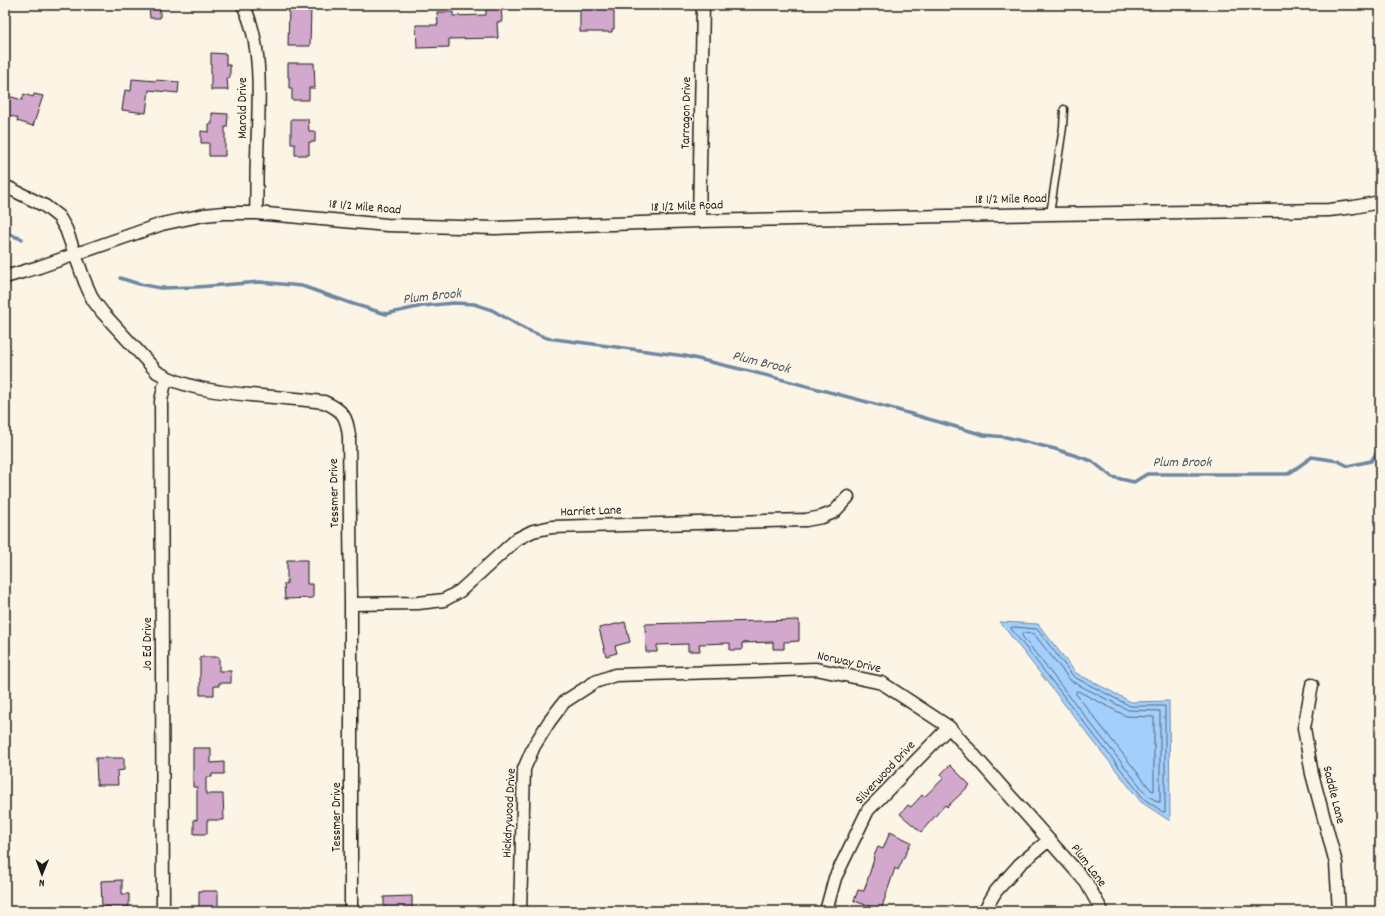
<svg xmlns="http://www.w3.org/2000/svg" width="1385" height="916" font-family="Dekko,sans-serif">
	<rect width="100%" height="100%" fill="#fcf5e5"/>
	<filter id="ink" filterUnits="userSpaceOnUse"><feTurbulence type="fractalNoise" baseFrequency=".025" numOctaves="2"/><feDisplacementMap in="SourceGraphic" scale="8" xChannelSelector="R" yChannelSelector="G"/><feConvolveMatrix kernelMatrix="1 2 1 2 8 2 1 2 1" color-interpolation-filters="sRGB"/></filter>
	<g filter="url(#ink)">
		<path fill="#a3cffd" stroke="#6d87a3" d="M1000 622 1038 624 1076 673 1131 702 1169 701 1170 821 1141 802Z"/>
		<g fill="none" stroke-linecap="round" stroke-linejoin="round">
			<path stroke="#526476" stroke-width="1" d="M1013 627 1037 629 1074 677 1130 706H1165V812H1163L1144 799 1012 630 1011 628Z
				M1024 633 1034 634 1071 681 1128 710 1160 711V802H1158L1147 795 1022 636V634Z
				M1078 691 1126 716 1154 717V791L1151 790 1076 694V692Z"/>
			<path stroke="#6d87a3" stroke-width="3.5" d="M5 233 22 239
				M120 278 139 284 160 288 197 287 260 282 302 286 353 304 386 314 422 306 454 303 474 304 492 310 525 329 547 338 685 356 753 372 894 409 984 435 1006 437 1055 449 1092 461 1112 477 1134 482 1147 474H1288L1312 457 1338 461 1348 466 1371 461 1380 448"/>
		</g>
		<path fill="#d2a8cd" stroke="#1c1c1c" d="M149 5H160V18H150Z
			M486 5H501L502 22H497L498 38 449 39V47L417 48 416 25H438L437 12H453V16L486 15Z
			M289 6 311 7 310 46H288Z
			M580 6H591V7H608V10H614V29H612V32H580Z
			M211 53 226 54V65H230V78H227L228 90H211Z
			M288 63H314L315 88H309V100H292V88H289V77H288Z
			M132 79 156 81V80L179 82 178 93 149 90 146 113 122 110 125 90 131 91Z
			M24 94 33 97 34 94 43 96 33 126 17 121 18 118 5 114V95L22 100Z
			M212 113 228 114 227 127H225V156H209V143H201V131L209 132V124H212Z
			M291 119H308L309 131H315V142H309V155H295V144H291Z
			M287 560H307V584H313V598L285 599 284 584H287Z
			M799 620V641L784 642V649H773V642L742 643V650H730V643L699 644 700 651H688V644L657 645V652H646L645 624Z
			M625 622 630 642 615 646 617 653 606 656 599 628Z
			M200 657H219V671H231V683H219V686H214V695H200Z
			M193 748H211V763L224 762V774H212V777H206V794H223L224 820H207V834H194V819L197 820V787H193Z
			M96 758H124V770L117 771 118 785H97Z
			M950 765 970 785 947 807 945 805 921 832 900 814 908 805 911 807 922 795 924 797 944 778 941 774Z
			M890 832 911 842 898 870 895 868 881 910 854 901 858 890 864 891 874 859 873 858 878 847 883 849Z
			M122 880V894H129V907H102L101 881Z
			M199 891H218V911H199Z
			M412 896V909H405V911H384V897Z"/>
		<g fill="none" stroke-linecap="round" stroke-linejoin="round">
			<defs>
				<path id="service" d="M1050 214 1063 127 1064 109"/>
				<path id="minor" d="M243 5C265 47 258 111 257 158 256 176 257 195 256 213
					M5 186 45 206 59 217 66 229 85 282 93 300 103 313 157 372C186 389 218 392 251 395 275 397 300 399 324 402 343 410 347 417 349 436L351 604V911
					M699 221 703 5
					M5 277 39 267 162 224 204 215 224 213H256L387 225 495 228 699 221 1050 214 1329 210 1354 207 1380 202
					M351 604 418 603 444 600 460 591 517 539 533 531 552 527 806 520 822 517 834 512 848 497
					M1312 685 1304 728 1312 774 1336 863 1339 911
					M163 911 161 401 164 387 168 379
					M520 911 524 769 534 746 549 722 564 702 595 682 615 675 816 669 882 683 949 727 1086 882 1102 911
					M826 911 835 878 868 810 949 727
					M984 911 996 891 1020 864 1049 840"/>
			</defs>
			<use href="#service" stroke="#1c1c1c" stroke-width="9"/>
			<use href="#minor" stroke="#1c1c1c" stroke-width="15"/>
			<use href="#service" stroke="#fcf5e5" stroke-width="6"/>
			<use href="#minor" stroke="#fcf5e5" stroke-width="12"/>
		</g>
	</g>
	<g text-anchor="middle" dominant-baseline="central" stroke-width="3" stroke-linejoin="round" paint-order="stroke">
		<g font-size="13" fill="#1c1c1c" stroke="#fcf5e5">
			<text transform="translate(243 108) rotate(-90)">Marold Drive</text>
			<text transform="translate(687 113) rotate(-89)">Tarragon Drive</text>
			<text transform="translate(1011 200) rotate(-1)">18 1/2 Mile Road</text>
			<text transform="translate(687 207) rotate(-2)">18 1/2 Mile Road</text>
			<text transform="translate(365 208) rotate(5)">18 1/2 Mile Road</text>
			<text transform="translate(335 493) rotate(-91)">Tessmer Drive</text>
			<text transform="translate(591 512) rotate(-2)">Harriet Lane</text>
			<text transform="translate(148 644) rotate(-90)">Jo Ed Drive</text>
			<text transform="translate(849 663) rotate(12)">Norway Drive</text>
			<text transform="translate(886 773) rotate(-47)">Silverwood Drive</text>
			<text transform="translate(1333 795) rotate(76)">Saddle Lane</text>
			<text transform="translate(510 813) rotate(-87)">Hickdrywood Drive</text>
			<text transform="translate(337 817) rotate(-90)">Tessmer Drive</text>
			<text transform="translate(1088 866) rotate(53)">Plum Lane</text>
		</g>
		<g font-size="14" font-style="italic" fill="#445260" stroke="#fcf5e5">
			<text transform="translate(432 297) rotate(-6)">Plum Brook</text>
			<text transform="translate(761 363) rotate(14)">Plum Brook</text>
			<text x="1182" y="463">Plum Brook</text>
		</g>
	</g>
	<rect width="1385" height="916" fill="none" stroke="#fcf5e5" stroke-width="20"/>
	<rect x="10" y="10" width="1365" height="896" fill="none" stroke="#1c1c1c" stroke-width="1.5" filter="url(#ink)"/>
	<g transform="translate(42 874) rotate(181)" stroke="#fcf5e5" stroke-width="3" paint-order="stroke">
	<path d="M0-3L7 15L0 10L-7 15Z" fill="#1c1c1c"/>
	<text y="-6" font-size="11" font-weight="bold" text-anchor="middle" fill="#1c1c1c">N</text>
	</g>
</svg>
